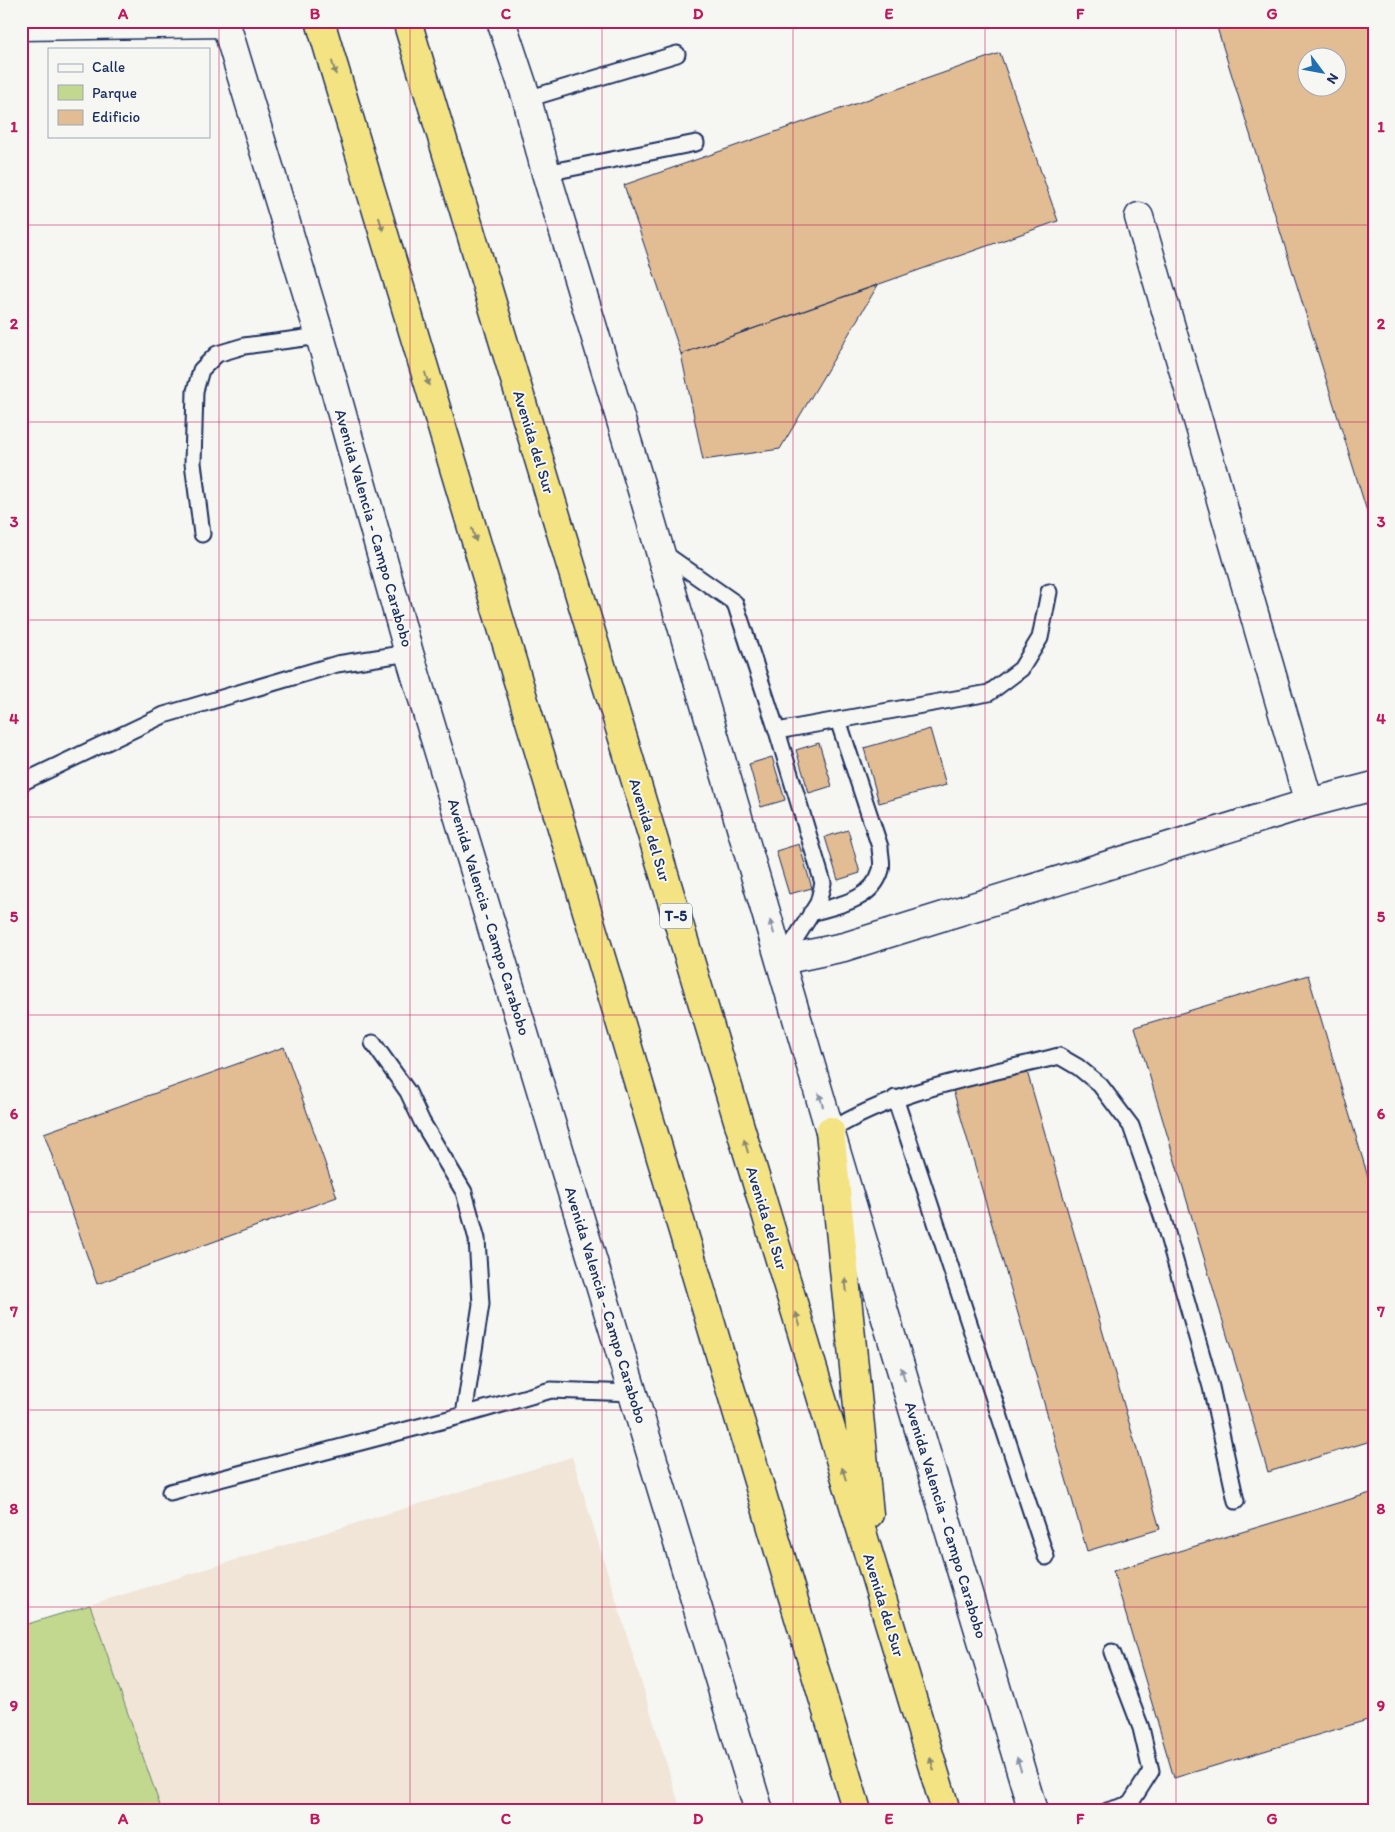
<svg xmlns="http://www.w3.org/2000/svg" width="1395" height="1832" font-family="Itim,sans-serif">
	<rect width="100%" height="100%" fill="#f6f6f2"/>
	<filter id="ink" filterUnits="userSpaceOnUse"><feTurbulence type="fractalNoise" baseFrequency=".02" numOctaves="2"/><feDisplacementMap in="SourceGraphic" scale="10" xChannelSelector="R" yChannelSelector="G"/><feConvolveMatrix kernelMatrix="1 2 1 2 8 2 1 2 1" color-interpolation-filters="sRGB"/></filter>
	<g filter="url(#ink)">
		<path fill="#f0e5d6" d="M572 1457 681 1811H21V1626Z"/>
		<path fill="#c2d88e" stroke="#6e8476" d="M90 1605 162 1811H21V1626Z"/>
		<path fill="#e2bc93" stroke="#1b2f5e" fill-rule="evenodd" d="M1215 21H1374V534ZM1308 58H1338V88H1308Z
			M1000 53 1058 221 681 354 624 185Z
			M878 285 780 449 703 460 681 354Z
			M930 729 946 785 879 803 864 748Z
			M819 743 832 786 809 793 796 750Z
			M772 757 785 800 761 807 749 764Z
			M848 830 860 873 838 880 825 837Z
			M799 844 812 888 789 894 776 851Z
			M1308 975 1374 1197V1440L1268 1472 1135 1027Z
			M284 1047 337 1197 97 1284 44 1133Z
			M1026 1068 1160 1529 1087 1551 953 1090Z
			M1374 1492V1718L1174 1778 1113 1571Z"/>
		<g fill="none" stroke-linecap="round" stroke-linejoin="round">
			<defs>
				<path id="lane" d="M527 99 677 54
					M546 173 696 143
					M202 534 193 463 195 391 201 370 217 354 244 346 320 336
					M662 552 735 603 777 731 823 883 818 903 782 960
					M777 731 989 693 1021 669 1040 638 1049 592
					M21 783 164 715 337 664 409 653
					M811 913C838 905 872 901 881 870 883 863 880 854 880 847L838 720
					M373 1043 408 1092 422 1122 464 1192 477 1239 481 1304 464 1415
					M895 1098 1046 1557
					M830 1131C899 1088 982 1076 1059 1056L1078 1067 1100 1085 1131 1126 1163 1219 1211 1387 1236 1501
					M170 1492 464 1415 551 1390 633 1393
					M1107 1811 1130 1804 1151 1771 1141 1728 1112 1652"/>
				<path id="street" d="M21 26 225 23
					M1139 217 1309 803
					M782 960 844 947 1309 803 1374 786"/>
				<path id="secondary" d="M225 21 320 336 409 653 759 1811
					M501 21 527 99 546 173 645 500 830 1131 1033 1811"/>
				<path id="highway" d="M320 21 857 1811
					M407 21 946 1811
					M830 1131 869 1514"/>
			</defs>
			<use href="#lane" stroke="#1b2f5e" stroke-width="19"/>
			<use href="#street" stroke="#1b2f5e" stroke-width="31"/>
			<use href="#secondary" stroke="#1b2f5e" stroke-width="31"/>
			<use href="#highway" stroke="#1b2f5e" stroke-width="31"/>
			<use href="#lane" stroke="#f6f6f2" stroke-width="15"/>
			<use href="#street" stroke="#f6f6f2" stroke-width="28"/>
			<use href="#secondary" stroke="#f6f6f2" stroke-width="28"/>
			<use href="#highway" stroke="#f4e382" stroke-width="28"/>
		</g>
		<defs><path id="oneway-solid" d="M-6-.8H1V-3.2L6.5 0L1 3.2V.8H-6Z" transform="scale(1.25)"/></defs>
		<g fill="#888970">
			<use href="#oneway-solid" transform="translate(334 68) rotate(73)"/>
			<use href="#oneway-solid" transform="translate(381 224) rotate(73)"/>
			<use href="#oneway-solid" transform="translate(427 379) rotate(73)"/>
			<use href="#oneway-solid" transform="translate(474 535) rotate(73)"/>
			<use href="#oneway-solid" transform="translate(746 1146) rotate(-107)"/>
			<use href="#oneway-solid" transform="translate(846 1285) rotate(-96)"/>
			<use href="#oneway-solid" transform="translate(798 1319) rotate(-107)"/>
			<use href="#oneway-solid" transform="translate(844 1474) rotate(-107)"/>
			<use href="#oneway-solid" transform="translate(932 1764) rotate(-107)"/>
		</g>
		<g fill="#8892a8">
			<use href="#oneway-solid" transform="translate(772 927) rotate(-107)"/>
			<use href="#oneway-solid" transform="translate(821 1100) rotate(-106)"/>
			<use href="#oneway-solid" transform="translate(903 1374) rotate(-107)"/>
			<use href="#oneway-solid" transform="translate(1019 1764) rotate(-107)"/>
		</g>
	</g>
	<path fill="none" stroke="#c2185b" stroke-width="1" stroke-opacity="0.55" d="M219 21V1811M410 21V1811M602 21V1811M793 21V1811M985 21V1811M1176 21V1811M21 225H1374M21 422H1374M21 620H1374M21 817H1374M21 1015H1374M21 1212H1374M21 1410H1374M21 1607H1374"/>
	<g text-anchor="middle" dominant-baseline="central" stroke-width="4" stroke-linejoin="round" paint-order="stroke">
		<rect fill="#f6f6f2" stroke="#5d6b8a" stroke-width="1" x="660" y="903.5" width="32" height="25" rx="4"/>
		<g font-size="15" font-weight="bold" fill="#1b2f5e">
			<text x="676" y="916">T-5</text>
		</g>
		<g font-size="16" fill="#1b2f5e" stroke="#f6f6f2">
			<text transform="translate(534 442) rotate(73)">Avenida del Sur</text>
			<text transform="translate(374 528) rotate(74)">Avenida Valencia - Campo Carabobo</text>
			<text transform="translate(650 830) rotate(73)">Avenida del Sur</text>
			<text transform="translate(489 917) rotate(73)">Avenida Valencia - Campo Carabobo</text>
			<text transform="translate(767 1218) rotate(73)">Avenida del Sur</text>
			<text transform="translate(606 1305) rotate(73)">Avenida Valencia - Campo Carabobo</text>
			<text transform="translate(946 1520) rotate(73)">Avenida Valencia - Campo Carabobo</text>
			<text transform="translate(884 1605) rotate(73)">Avenida del Sur</text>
		</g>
	</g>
	<rect width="1395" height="1832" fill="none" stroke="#f6f6f2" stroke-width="55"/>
	<rect x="48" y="48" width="162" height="90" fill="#f6f6f2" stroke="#9ea6b7"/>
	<rect x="58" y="64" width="25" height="8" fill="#f6f6f2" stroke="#9ea6b7"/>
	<text x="92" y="72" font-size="15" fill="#1b2f5e">Calle</text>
	<rect x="58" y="85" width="25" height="15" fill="#c2d88e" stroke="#9ea6b7"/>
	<text x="92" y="98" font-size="15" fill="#1b2f5e">Parque</text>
	<rect x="58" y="110" width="25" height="15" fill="#e2bc93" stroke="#9ea6b7"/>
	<text x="92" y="122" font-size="15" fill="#1b2f5e">Edificio</text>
	<g transform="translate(1322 72) rotate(122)"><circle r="24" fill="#f6f6f2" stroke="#9ea6b7"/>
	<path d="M0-4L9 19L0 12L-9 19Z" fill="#1f6fb2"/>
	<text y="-8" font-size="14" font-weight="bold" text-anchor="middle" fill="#1b2f5e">N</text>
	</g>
	<rect x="28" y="28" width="1340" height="1776" fill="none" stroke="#c2185b" stroke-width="2"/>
	<g font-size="16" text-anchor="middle" font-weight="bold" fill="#c2185b">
		<text x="123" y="19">A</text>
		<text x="315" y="19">B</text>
		<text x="506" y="19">C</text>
		<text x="698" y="19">D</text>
		<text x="889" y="19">E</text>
		<text x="1080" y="19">F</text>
		<text x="1272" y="19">G</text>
		<text x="14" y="132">1</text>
		<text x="1381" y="132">1</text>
		<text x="14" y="329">2</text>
		<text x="1381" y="329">2</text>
		<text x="14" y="527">3</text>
		<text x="1381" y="527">3</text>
		<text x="14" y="724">4</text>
		<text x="1381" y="724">4</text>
		<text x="14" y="922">5</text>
		<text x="1381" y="922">5</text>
		<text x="14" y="1119">6</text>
		<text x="1381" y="1119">6</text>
		<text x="14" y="1317">7</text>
		<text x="1381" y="1317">7</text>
		<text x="14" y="1514">8</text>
		<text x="1381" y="1514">8</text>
		<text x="14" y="1711">9</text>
		<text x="1381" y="1711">9</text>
		<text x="123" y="1824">A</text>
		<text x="315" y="1824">B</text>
		<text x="506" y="1824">C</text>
		<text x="698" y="1824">D</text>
		<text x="889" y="1824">E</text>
		<text x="1080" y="1824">F</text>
		<text x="1272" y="1824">G</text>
	</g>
</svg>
